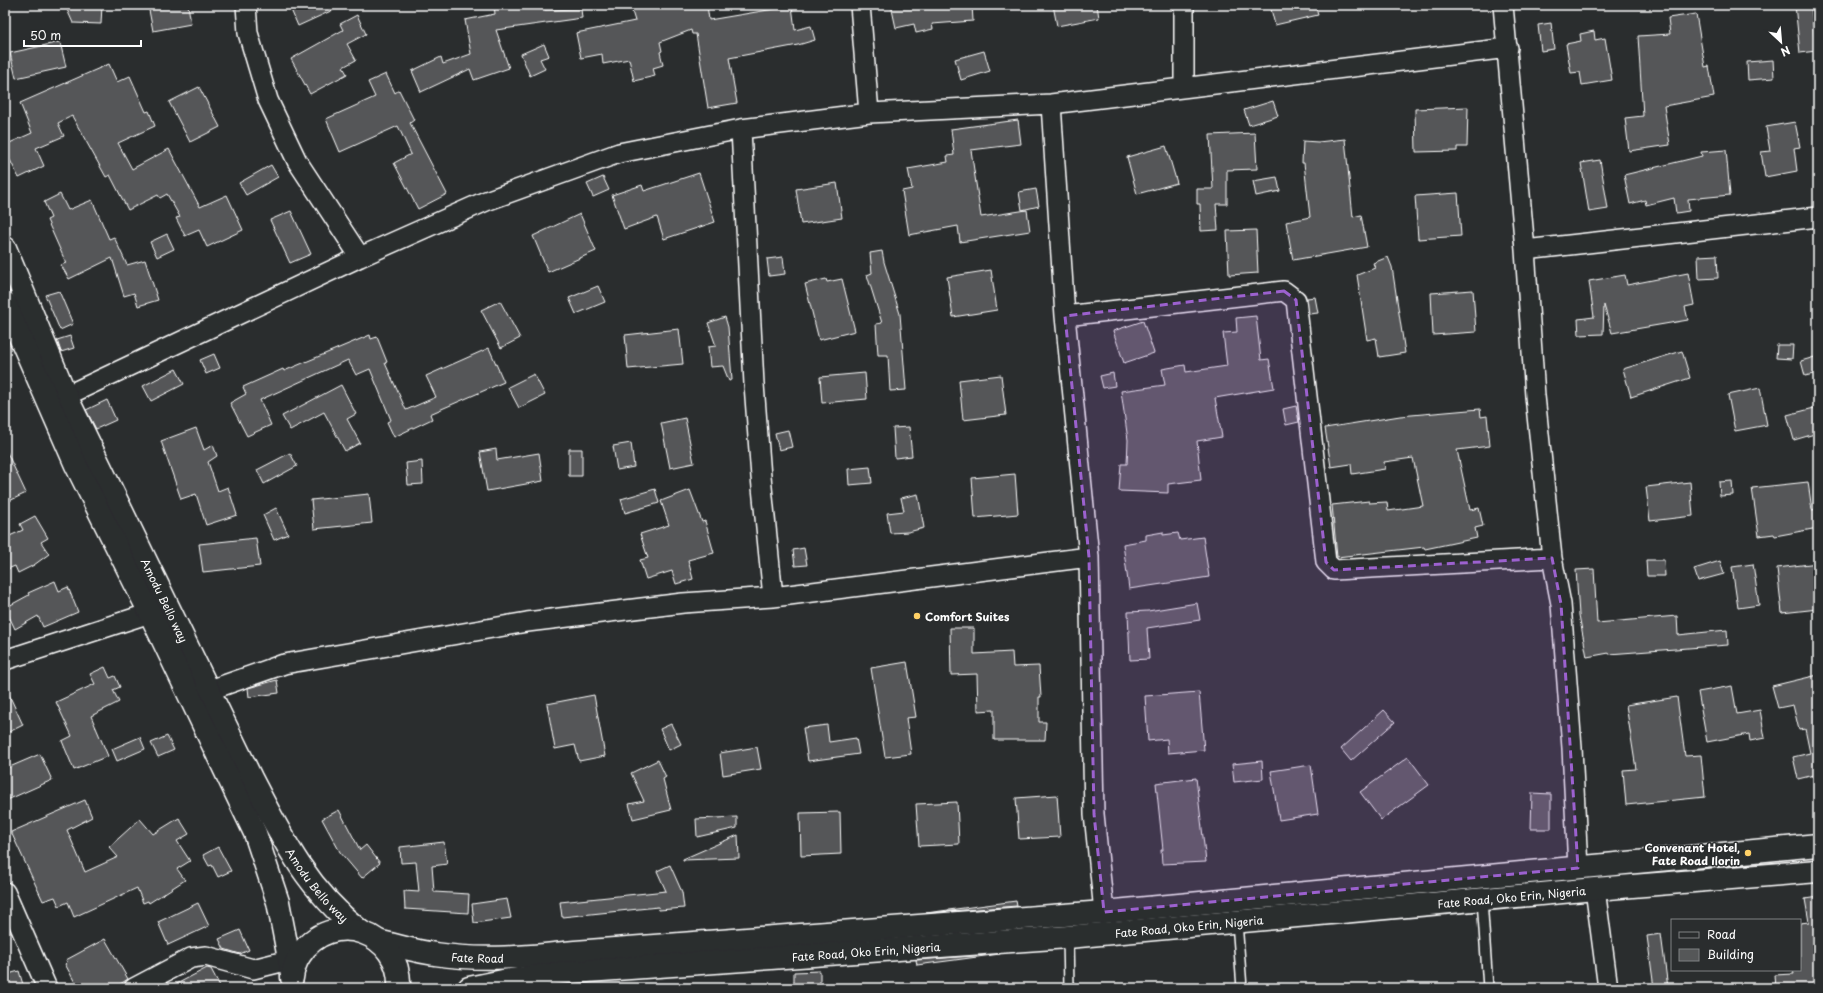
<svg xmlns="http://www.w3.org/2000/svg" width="1823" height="993" font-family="'Playpen Sans',sans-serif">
	<rect width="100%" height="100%" fill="#2a2d2e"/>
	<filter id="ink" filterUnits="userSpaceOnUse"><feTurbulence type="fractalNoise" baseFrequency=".025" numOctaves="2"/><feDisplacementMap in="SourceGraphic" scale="8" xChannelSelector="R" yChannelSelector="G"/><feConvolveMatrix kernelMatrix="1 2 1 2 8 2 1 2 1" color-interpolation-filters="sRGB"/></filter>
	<g filter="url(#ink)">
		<path fill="#555758" stroke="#fff" d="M65 5H102L101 24 73 23Z
			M148 5H188L191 24 153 31Z
			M289 5H344L298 26Z
			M494 5H544L545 10 581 9 582 18 496 30 509 68 474 80 470 69 421 92 412 71 441 57 443 64 471 54 465 20 495 14Z
			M630 5H707L709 20 792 6 795 30 811 26 815 40 798 45 729 58 737 103 708 108 696 34H692L691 30 660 42 662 51 660 52 663 65 653 68 655 76 634 81 629 59 603 64 602 54 581 58 576 33 635 21Z
			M891 5H972L973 21 932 24 933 29 916 33 914 24 896 28Z
			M1053 5H1097L1099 18 1057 26Z
			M1270 5H1315L1318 15 1275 25Z
			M1795 5H1811L1816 51 1800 53Z
			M1696 14 1705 67 1709 66 1714 97 1664 106 1670 145 1629 151 1625 118 1643 116 1638 36 1670 34 1668 18Z
			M357 15 366 34 347 44 356 60 343 67 347 74 310 94 291 59 343 30 340 24Z
			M1551 23 1554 49 1541 51 1538 25Z
			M1594 31 1595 40 1605 38 1612 80 1582 85 1580 72 1571 73 1566 44 1581 41 1580 34Z
			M60 42 66 67 16 78 10 53Z
			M544 44 549 56 540 59 545 69 530 76 521 54Z
			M984 51 990 71 961 80 955 59Z
			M1773 60 1774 78 1748 80 1747 62Z
			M109 64 117 82 130 76 146 112 149 111 155 126 118 143 132 169 169 149 200 207 227 195 243 230 207 247 199 230 185 236 176 218 180 217 167 194 160 198 158 195 128 210 110 175 106 177 72 116 58 123 64 136 36 148 44 166 19 178 10 160 5 162V145L32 133 20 103Z
			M386 74 395 93 399 90 414 120 410 123 447 194 418 209 394 163 411 154 398 126 340 152 326 119 375 97 368 82Z
			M199 87 220 127 190 142 169 102Z
			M1273 101 1278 116 1249 125 1244 110Z
			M1468 107 1467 147H1457V151L1416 152 1415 109Z
			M1018 120 1021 144 971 150 981 217 1027 210 1030 231 960 242 958 226 909 235 902 191 912 189 908 169 948 162 947 156 954 155 951 129Z
			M1795 122 1800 147 1794 148 1797 171 1765 177 1761 152 1770 151 1766 127Z
			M1255 133 1257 169 1227 170V204H1216L1218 230 1201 231 1200 204H1197V189H1213L1210 135Z
			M1345 139 1353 217 1361 215 1367 247 1293 260 1286 222 1310 217 1304 163H1302L1303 141 1318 142Z
			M1166 146 1177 183 1137 194 1127 157Z
			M1726 150 1730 195 1688 199 1689 211 1676 213 1674 198 1646 205 1645 200 1630 204 1624 175 1702 156 1701 152Z
			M1600 160 1608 209 1589 212 1581 163Z
			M271 165 278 177 246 195 239 183Z
			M699 173 715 222 664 239 657 217 624 229 612 195 642 185 644 191Z
			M603 177 609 190 593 197 587 184Z
			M1277 177 1280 191 1256 196 1253 181Z
			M837 183 842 218 801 224 796 189Z
			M1036 189 1039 206 1022 210 1019 192Z
			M1458 193 1461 236 1418 239 1415 196Z
			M60 194 68 210 92 200 109 239 114 237 127 265 145 260 158 300 138 306 134 293 124 296 112 258 69 279 61 265 66 263 47 220 51 218 44 202Z
			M291 211 311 254 290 263 270 220Z
			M580 214 596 251 548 272 533 236Z
			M1256 230 1258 273 1229 275 1227 231Z
			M167 234 174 249 157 257 150 242Z
			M882 251 884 262 900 314 906 390 890 391 888 355H878L876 324 882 323 867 275 872 273 870 253Z
			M1717 255 1718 278 1699 279 1698 256Z
			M783 257 785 274 769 276 767 259Z
			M1388 257 1392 267 1405 353 1379 357 1376 338 1367 340 1357 275 1375 268 1373 263Z
			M991 270 997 310 953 317 947 277Z
			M1688 273 1694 305 1685 307 1688 320 1612 333 1604 305 1603 334 1579 335 1578 319 1594 317 1589 281 1625 275 1627 285Z
			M826 279 827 282 842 279 855 331 819 340 805 284Z
			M598 286 605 302 576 314 569 298Z
			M1473 290 1476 332 1433 335 1431 293Z
			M59 291 73 324 60 330 45 295Z
			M1315 297 1318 313 1309 314 1307 298Z
			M500 301 520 338 501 348 481 310Z
			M1256 316 1261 360 1269 359 1274 388 1215 398 1222 437 1197 441 1201 480 1168 484V493L1119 491 1121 464H1127L1128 440 1121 391 1165 385 1162 369 1185 365 1186 372 1227 366 1223 333 1237 332 1236 318Z
			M725 317 728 327 732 380 729 381 723 366 710 367 708 347 716 346 708 323Z
			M1143 321 1154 353 1124 363 1113 331Z
			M679 329 683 364 628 369 625 335Z
			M370 335 371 339 377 337 387 362 385 363 406 410 436 397 426 376 489 348 504 382 430 414 432 419 394 437 387 422 391 420 370 369 356 375 348 360 260 400 271 425 247 436 230 403 246 394 243 387 283 369 284 371Z
			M70 336 74 348 61 352 57 340Z
			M1777 345H1793L1792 359 1776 358Z
			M1682 351 1690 378 1631 397 1623 369Z
			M214 354 220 368 206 374 200 360Z
			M1818 356V373L1805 376 1801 361Z
			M176 369 184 384 151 401 143 386Z
			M865 373 867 399 822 403 820 377Z
			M1113 373 1115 386 1103 388 1100 376Z
			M534 374 545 395 519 408 508 387Z
			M1001 375 1006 415 963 420 959 380Z
			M341 385 356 414 347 419 360 443 345 451 324 412 290 430 282 416Z
			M1760 388 1767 425 1735 431 1728 395Z
			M107 400 116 420 96 429 86 410Z
			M1296 406 1299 422 1286 425 1283 409Z
			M1818 407V433L1794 440 1787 415Z
			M1480 409 1481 417 1487 416 1490 446 1457 450 1470 510 1479 508 1483 526 1475 528 1477 538 1425 549 1424 547 1337 557 1332 505 1369 501V503L1387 502 1388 511 1423 506 1413 458 1384 462 1385 469 1352 474 1351 464 1331 467 1325 428 1400 416Z
			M685 418 694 463 670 468 661 423Z
			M909 427 912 456 895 458 893 428Z
			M196 428 204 450 213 445 217 456 208 462 218 491 228 487 237 515 206 525 196 494 181 499 161 441Z
			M788 430 792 447 779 450 775 433Z
			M631 443 634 467 617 470 613 446Z
			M5 448 26 493 5 503Z
			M496 449 497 460 539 453 543 481 487 491 480 452Z
			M569 449H582V476H569Z
			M290 453 297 466 264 484 257 470Z
			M422 461 423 484 408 485 406 463Z
			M870 467 872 483 849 485 848 469Z
			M1015 474 1018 514 975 518 972 478Z
			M1732 481 1733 495 1720 496 1719 482Z
			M1690 482 1693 516 1650 521 1646 487Z
			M1808 482 1812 510 1818 509V528L1775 536 1774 534 1759 536 1752 488Z
			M655 489 659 503 625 513 621 499Z
			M690 490 702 522 705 521 714 553 688 560 693 579 676 584 672 571 646 579 640 560 648 558 640 534 669 525 661 501Z
			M369 494 372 523 314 529 311 500Z
			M918 494 924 528 908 532 890 533 887 513 904 511 901 498Z
			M276 508 288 534 274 540 263 515Z
			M35 516 48 538 41 542 49 554 34 565 18 573 15 566 5 570V538L23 530 20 524Z
			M1163 532V535L1178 533 1180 540 1203 537 1209 577 1129 589 1123 544 1146 540V535Z
			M256 538 260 566 203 572 199 544Z
			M804 548 807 565 795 566 793 550Z
			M1646 560H1664L1665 576H1647Z
			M1720 561 1724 574 1698 581 1694 569Z
			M1818 563V609L1782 613 1777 568Z
			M1753 564 1759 605 1738 608 1732 567Z
			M1594 569 1597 623 1677 616 1678 635 1727 630 1728 645 1609 654V653L1587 657 1579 615 1576 570Z
			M55 581 59 591 68 587 78 612 43 627 38 616 15 629 5 608 29 595 28 593Z
			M1197 603 1200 620 1147 628 1149 659 1130 660 1128 612 1148 611Z
			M950 628H974V654L1012 652 1013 667 1039 666 1041 697H1039V722H1046L1045 740H994V710L978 711 977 674 951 675Z
			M907 662 916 717 906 718 911 754 885 757 871 668Z
			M105 667 110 678 115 676 120 687 113 690 119 702 91 716 108 756 74 770 62 741 72 736 56 702 95 684 90 674Z
			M1818 675V774L1798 779 1793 757 1810 753 1805 729 1799 730 1793 705 1778 708 1772 686Z
			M277 680 279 693 249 697 248 688Z
			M5 686 23 725 5 734Z
			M1732 686 1737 714 1760 710 1765 738 1750 741 1749 734 1707 742 1698 692Z
			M1199 692 1204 750 1168 753 1167 739 1148 741 1145 696Z
			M594 695 605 756 579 761 575 745 555 749 547 704Z
			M1677 697 1685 756 1701 755 1705 797 1626 805 1623 770 1636 769 1626 705Z
			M1384 710 1395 722 1351 761 1341 749Z
			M671 724 681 744 669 750 660 729Z
			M827 725 829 742 856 738 859 754 808 761 803 728Z
			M167 736 174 750 158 757 151 743Z
			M140 737 145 749 117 761 112 749Z
			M757 747 761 769 723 775 720 753Z
			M40 754 52 780 5 801V769Z
			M1408 757 1429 785 1381 820 1360 792Z
			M658 760 666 777 663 779 671 810 633 819 629 804 644 801 631 773Z
			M1262 761 1263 779 1234 782 1232 764Z
			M1311 765 1318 814 1279 820 1271 771Z
			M1196 778 1206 862 1162 864 1161 850H1163L1156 783Z
			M1532 793 1551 794V829H1531Z
			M1057 795 1060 837 1019 839 1016 798Z
			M85 800 92 817 67 830 85 872 118 857 109 847 140 819 153 834 179 818 189 834 177 841 190 861 177 869 185 880 149 903 148 901 143 903 137 888 74 917 68 902 59 906 55 897 43 901 11 832Z
			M957 802 959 844 919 846 916 804Z
			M339 810 360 850 366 845 380 863 362 878 340 852 322 819Z
			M840 812 841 854 801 856 800 813Z
			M737 817V828L697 837 696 819Z
			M738 835 739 858 683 860V859Z
			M444 842 447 864 432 866 434 892 469 894 468 913 405 909 404 891 419 892 416 862 401 863 400 847Z
			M218 847 231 871 218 877 212 865 209 866 203 855Z
			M670 865 682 892 684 908 659 910 658 907 562 917 560 902 666 891 657 871Z
			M1818 897V988H1775L1774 975 1794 974 1793 970H1800V923L1809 922 1805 899Z
			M507 899 511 918 474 923 472 904Z
			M1016 901 1017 906 926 913Z
			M198 903 209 926 168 945 158 922Z
			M240 930 249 950 240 954 224 949 219 939Z
			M1661 934 1668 988H1654L1647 936Z
			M105 939 128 979 114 988H78L65 964 67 962 66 960Z
			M1000 954 917 965 916 960Z
			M207 968 211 969 221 988H169Z
			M19 971 24 988H5V975Z
			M820 971V988H794V972Z"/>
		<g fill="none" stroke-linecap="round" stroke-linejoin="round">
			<defs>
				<path id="service" d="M1482 899 1488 988
					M1237 922 1242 988
					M1068 937 1069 988"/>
				<path id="minor" d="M246 5 248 33 268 100 297 161 360 257
					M860 5 869 113
					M1184 5V87
					M1503 5 1525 250 1535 396 1552 558 1561 604 1572 748 1578 868
					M1051 104 1065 316 1089 557 1094 814 1104 912
					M741 129 754 384 761 477 773 597
					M1525 250 1818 217
					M1065 316 1284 291 1296 300 1326 562 1334 570 1552 558
					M53 402 360 257 486 201 619 153 741 129 869 113 1051 104 1508 48
					M5 660 150 613
					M210 690 284 664 527 622 683 603 773 597 1089 557
					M1595 889 1608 988
					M5 892 47 988
					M134 988 191 958 206 956 253 969 289 960"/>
				<g id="tertiary">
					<path id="s1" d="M381 942C399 946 417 952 435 954 482 961 528 957 575 952L1104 912 1818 845"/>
					<path id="s2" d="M469 988 503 981 559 973 1068 937 1595 889 1818 871"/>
				</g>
				<g id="primary">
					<path id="s3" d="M5 248 66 396 251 778C282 838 306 888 360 931"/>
					<path d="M5 303 76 465 150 613 255 833 278 902 292 974"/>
					<path d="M292 978C293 970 296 961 300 955 331 907 402 932 399 988"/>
				</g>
			</defs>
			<use href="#service" stroke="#fff" stroke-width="12"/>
			<use href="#minor" stroke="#fff" stroke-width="22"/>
			<use href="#tertiary" stroke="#fff" stroke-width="25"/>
			<use href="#primary" stroke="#fff" stroke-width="25"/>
			<use href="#service" stroke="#2a2d2e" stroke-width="9"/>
			<use href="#minor" stroke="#2a2d2e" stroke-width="19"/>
			<use href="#tertiary" stroke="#2a2d2e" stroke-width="22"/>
			<use href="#primary" stroke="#2a2d2e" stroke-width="22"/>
		</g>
	</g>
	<path fill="#9c61cf" fill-opacity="0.2" stroke="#9c61cf" stroke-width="3" stroke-dasharray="8 5" stroke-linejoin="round" d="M1284 291 1296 300 1326 562 1334 570 1552 558 1561 604 1578 868 1104 912 1094 814 1089 557 1065 316Z"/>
	<g fill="#ffd166" stroke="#2a2d2e" stroke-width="1.5">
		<circle cx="917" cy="616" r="4"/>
		<circle cx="1748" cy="853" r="4"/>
	</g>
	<g text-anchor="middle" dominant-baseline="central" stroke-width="3" stroke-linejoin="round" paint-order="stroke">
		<g font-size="11" fill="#fff" stroke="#2a2d2e">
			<text stroke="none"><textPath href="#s3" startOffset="387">Amodu Bello way</textPath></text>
			<text stroke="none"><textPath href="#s3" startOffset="711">Amodu Bello way</textPath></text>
			<text stroke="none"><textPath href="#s2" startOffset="1047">Fate Road, Oko Erin, Nigeria</textPath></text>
			<text stroke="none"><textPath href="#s2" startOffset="723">Fate Road, Oko Erin, Nigeria</textPath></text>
			<text stroke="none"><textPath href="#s2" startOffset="399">Fate Road, Oko Erin, Nigeria</textPath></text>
			<text stroke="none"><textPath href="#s1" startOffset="98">Fate Road</textPath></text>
		</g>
		<g font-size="11" font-weight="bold" fill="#fff" stroke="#2a2d2e" text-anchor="start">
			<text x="925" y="616">Comfort Suites</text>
			<text x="1740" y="847" text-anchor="end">Convenant Hotel,<tspan x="1740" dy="13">Fate Road Ilorin</tspan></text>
		</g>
	</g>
	<rect width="1823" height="993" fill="none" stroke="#2a2d2e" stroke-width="20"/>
	<rect x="10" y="10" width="1803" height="973" fill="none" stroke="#fff" stroke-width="1.5" filter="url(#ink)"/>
	<rect x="1671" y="919" width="130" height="52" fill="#2a2d2e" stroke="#7f8182"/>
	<rect x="1679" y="932" width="20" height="6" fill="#2a2d2e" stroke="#7f8182"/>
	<text x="1707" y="939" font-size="12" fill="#ffffff">Road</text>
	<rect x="1679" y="949" width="20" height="12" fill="#555758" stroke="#7f8182"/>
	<text x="1707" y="959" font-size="12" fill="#ffffff">Building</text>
	<g transform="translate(1781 42) rotate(154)" stroke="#2a2d2e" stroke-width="3" paint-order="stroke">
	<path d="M0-3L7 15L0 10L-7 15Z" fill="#ffffff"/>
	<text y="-6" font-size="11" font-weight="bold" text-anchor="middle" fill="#ffffff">N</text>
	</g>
	<path d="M24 40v6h117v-6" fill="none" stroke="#ffffff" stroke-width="2"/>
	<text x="30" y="40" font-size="12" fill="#ffffff" stroke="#2a2d2e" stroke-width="3" paint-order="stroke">50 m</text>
</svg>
